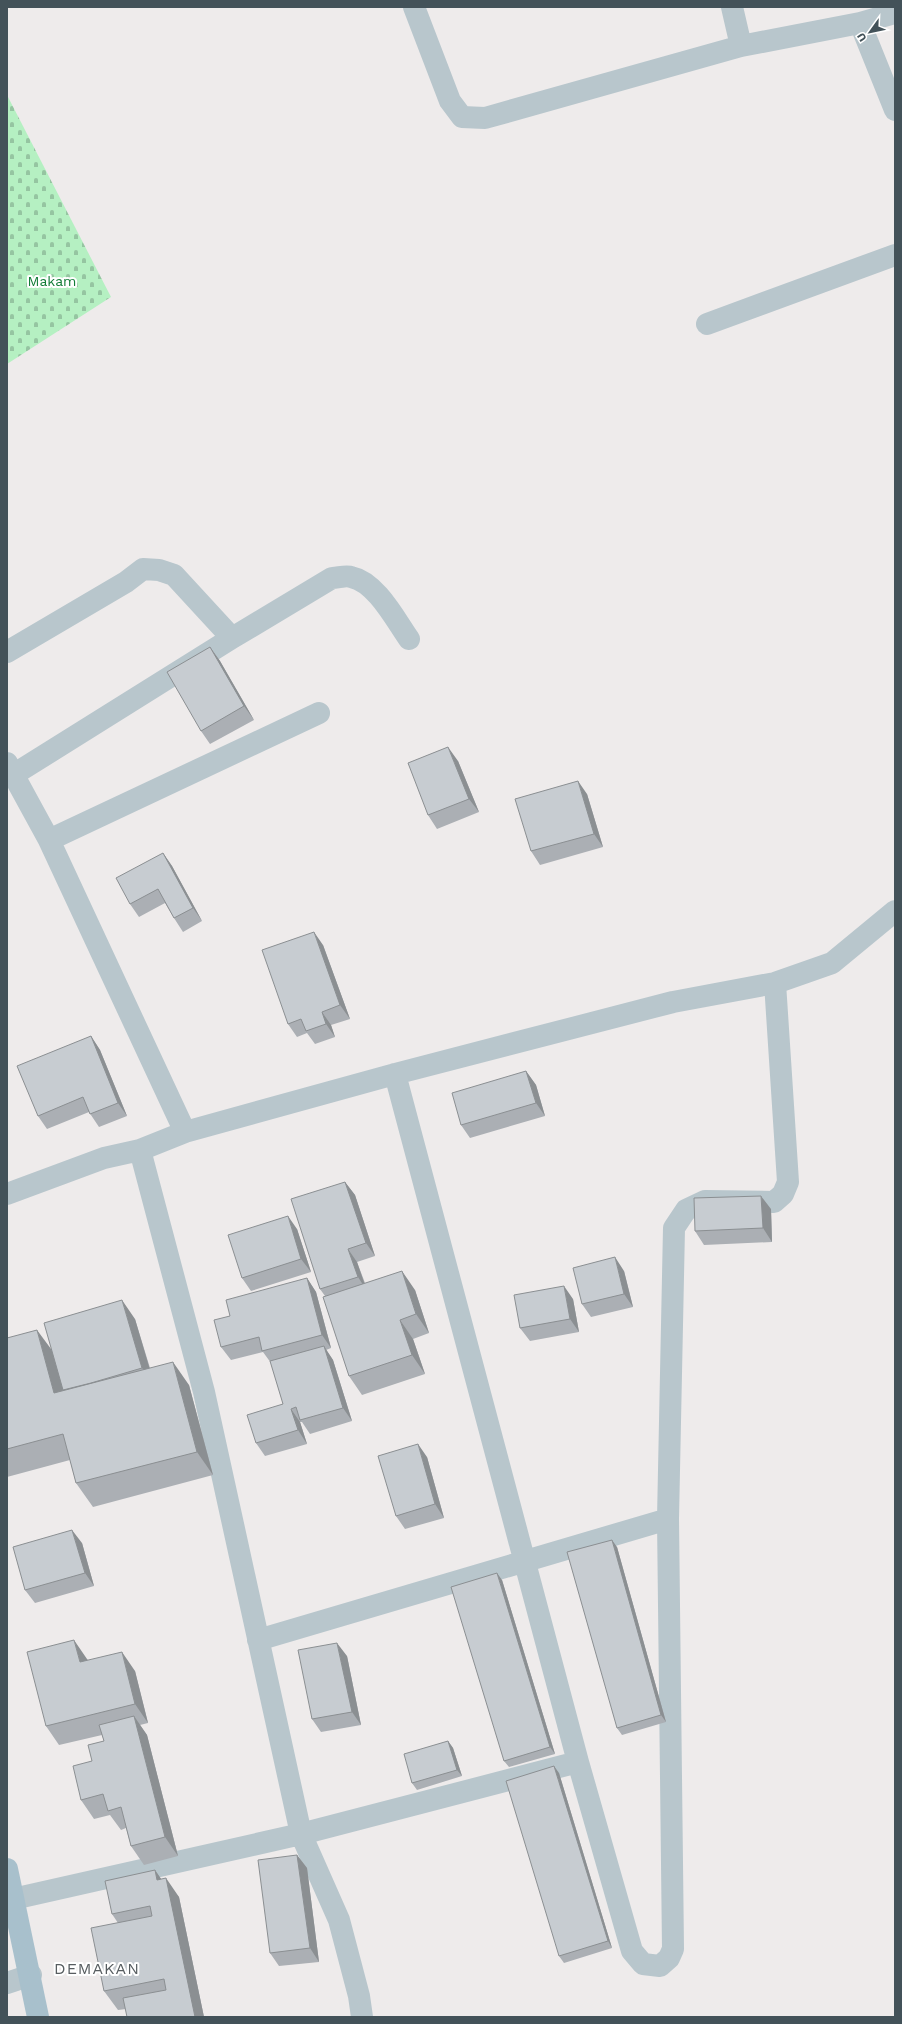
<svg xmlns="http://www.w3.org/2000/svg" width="902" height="2024" font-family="'Work Sans',sans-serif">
	<defs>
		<pattern id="cemetery-stones" width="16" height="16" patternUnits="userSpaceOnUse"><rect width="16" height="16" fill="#b5f0c2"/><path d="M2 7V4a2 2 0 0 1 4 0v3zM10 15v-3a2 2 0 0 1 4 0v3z" fill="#95c5a1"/></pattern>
	</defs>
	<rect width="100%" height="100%" fill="#eeebeb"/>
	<path fill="url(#cemetery-stones)" d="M7 95 111 297 7 364Z"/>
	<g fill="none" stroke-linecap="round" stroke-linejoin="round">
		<path stroke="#b8c6cc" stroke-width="22" d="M414 7 450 101 462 117 485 118 741 46 860 23 895 13
			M732 7 741 46
			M860 23 895 110
			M707 324 895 255
			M7 652 126 582 143 569 159 570 174 575 232 638
			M7 763 49 840 185 1132
			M13 775 232 638 332 578C338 578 346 575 351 577 376 582 395 619 409 639
			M49 840 319 713
			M395 1074 578 1762 632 1951 643 1964 660 1966 669 1958 673 1949 668 1519 674 1228 686 1210 705 1201 774 1202 783 1194 788 1182 775 983
			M140 1150 204 1392 301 1834 339 1920 359 1996 362 2017
			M7 1194 104 1158 140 1150 185 1132 395 1074 673 1002 775 983 832 963 895 911
			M258 1640 668 1519
			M13 1899 301 1834 578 1762
			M7 1983 31 1975"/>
		<path stroke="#a8c0cc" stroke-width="22" d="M7 1869 38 2017"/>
	</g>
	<path fill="#abafb4" d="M210 647 220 661 254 720 210 744 201 731Z
		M458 761 479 812 437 829 428 815Z
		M587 794 603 847 540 865 531 851Z
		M163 853 172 866 202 921 183 932 174 918 165 903 139 917 130 904Z
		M323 945 350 1019 331 1025 335 1037 315 1044 307 1033 297 1037 288 1024Z
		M91 1036 100 1050 127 1116 99 1127 89 1112 47 1129 38 1116Z
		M526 1071 536 1085 545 1116 470 1138 461 1125Z
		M345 1182 355 1195 375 1256 357 1262 365 1283 415 1290 429 1333 413 1339 425 1374 362 1395 349 1376 325 1296 320 1289Z
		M771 1209 772 1242 704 1245 695 1231Z
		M297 1229 311 1272 251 1291 242 1278Z
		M624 1271 633 1307 591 1317 582 1304Z
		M307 1278 316 1292 331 1348 326 1350 333 1360 352 1421 310 1434 302 1422H300L307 1444 265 1456 256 1443 283 1404 271 1363 263 1352 231 1360 221 1347 230 1316Z
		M573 1299 579 1332 530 1341 520 1328Z
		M135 1319 150 1368 189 1385 213 1475 93 1507 76 1483 70 1460 7 1477V1338L52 1352Z
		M427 1457 444 1518 405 1529 396 1516Z
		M82 1543 94 1586 35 1603 25 1590Z
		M617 1547 666 1722 622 1735 617 1728Z
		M502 1580 555 1754 509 1767 504 1761Z
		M347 1656 361 1725 321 1732 312 1719Z
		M87 1659 88 1660 135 1671 148 1723 140 1725 147 1735 178 1856 144 1865 131 1846 126 1828 121 1830 110 1815 94 1819 81 1800 92 1761 104 1741 102 1735 59 1745 46 1726Z
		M448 1741 453 1748 462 1776 417 1790 412 1783Z
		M559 1773 612 1948 564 1963 559 1956Z
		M297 1855 307 1868 319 1962 279 1966 270 1953Z
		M155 1870 161 1879 179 1897 204 2017 126 2009 118 2010 104 1991 118 1923 112 1914Z"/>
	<path fill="#8b8f92" d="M210 647 220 661 254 720 244 706Z
		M448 747 458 761 479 812 469 799Z
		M578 781 587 794 603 847 594 834Z
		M163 853 172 866 202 921 193 908Z
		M314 932 323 945 350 1019 340 1005Z
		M322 1012 331 1025 335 1037 326 1024Z
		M91 1036 100 1050 127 1116 118 1103Z
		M526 1071 536 1085 545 1116 536 1103Z
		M345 1182 355 1195 375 1256 366 1243Z
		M761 1196 771 1209 772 1242 763 1228Z
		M288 1216 297 1229 311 1272 301 1259Z
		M348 1249 357 1262 367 1291 358 1277Z
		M615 1257 624 1271 633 1307 624 1294Z
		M402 1271 415 1290 429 1333 416 1314Z
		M307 1278 316 1292 331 1348 322 1335Z
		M564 1286 573 1299 579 1332 570 1319Z
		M122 1300 135 1319 155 1387 142 1368Z
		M400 1320 413 1339 425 1374 412 1355Z
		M37 1330 54 1353 70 1416 54 1393Z
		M324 1346 333 1360 352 1421 343 1408Z
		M173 1362 189 1385 213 1475 197 1452Z
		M291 1409 300 1422 307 1444 298 1430Z
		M418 1444 427 1457 444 1518 435 1504Z
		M72 1530 82 1543 94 1586 85 1573Z
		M612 1540 617 1547 666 1722 661 1715Z
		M497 1573 502 1580 555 1754 550 1747Z
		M74 1640 87 1659 93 1681 80 1662Z
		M337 1643 347 1656 361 1725 352 1712Z
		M122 1652 135 1671 148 1723 135 1704Z
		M134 1716 147 1735 178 1856 165 1837Z
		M448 1741 453 1748 462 1776 457 1770Z
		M554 1766 559 1773 612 1948 608 1941Z
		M297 1855 307 1868 319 1962 310 1948Z
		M155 1870 168 1889 166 1878 179 1897 204 2017H195L157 1880Z"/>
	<path fill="#c7ccd1" stroke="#8b8f92" d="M210 647 244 706 201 731 167 672Z
		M448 747 469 799 428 815 408 763Z
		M578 781 594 834 531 851 515 799Z
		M163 853 193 908 174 918 158 889 130 904 116 878Z
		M314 932 340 1005 322 1012 326 1024 306 1031 301 1019 288 1024 262 950Z
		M91 1036 118 1103 90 1114 83 1097 38 1116 17 1066Z
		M526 1071 536 1103 461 1125 452 1093Z
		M345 1182 366 1243 348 1249 358 1277 320 1289 291 1199Z
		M761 1196 763 1228 695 1231 694 1198Z
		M288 1216 301 1259 242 1278 228 1235Z
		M615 1257 624 1294 582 1304 573 1268Z
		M402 1271 416 1314 400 1320 412 1355 349 1376 323 1297Z
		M307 1278 322 1335 262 1351 259 1337 221 1347 214 1320 230 1316 226 1300Z
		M564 1286 570 1319 520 1328 514 1295Z
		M122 1300 142 1368 91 1383 63 1390 44 1323Z
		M37 1330 54 1393 173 1362 197 1452 76 1483 63 1434 7 1449V1338Z
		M324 1346 343 1408 300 1420 296 1407 291 1409 298 1430 256 1443 247 1415 283 1404 270 1361Z
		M418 1444 435 1504 396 1516 378 1456Z
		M72 1530 85 1573 25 1590 13 1547Z
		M612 1540 661 1715 617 1728 567 1552Z
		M497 1573 550 1747 504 1761 451 1587Z
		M74 1640 80 1662 122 1652 135 1704 46 1726 27 1652Z
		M337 1643 352 1712 312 1719 298 1650Z
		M134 1716 165 1837 131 1846 121 1807 108 1811 103 1794 81 1800 73 1766 92 1761 88 1745 104 1741 99 1725Z
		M448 1741 457 1770 412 1783 404 1754Z
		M554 1766 608 1941 559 1956 506 1781Z
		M297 1855 310 1948 270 1953 258 1860Z
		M155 1870 157 1880 166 1878 195 2017H127L123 1998 166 1990 164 1979 104 1991 91 1928 152 1916 150 1906 112 1914 105 1881Z"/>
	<g text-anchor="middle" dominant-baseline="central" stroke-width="4" stroke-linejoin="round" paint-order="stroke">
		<g font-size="14" fill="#117c36" stroke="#fff">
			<text x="52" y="281">Makam</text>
		</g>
		<g font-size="16" letter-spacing="1" fill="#575d60" stroke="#fff">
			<text x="97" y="1968">DEMAKAN</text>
		</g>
	</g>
	<rect width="902" height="2024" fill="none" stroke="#435259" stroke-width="16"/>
	<g transform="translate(870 32) rotate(237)" stroke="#ffffff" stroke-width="3" paint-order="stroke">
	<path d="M0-3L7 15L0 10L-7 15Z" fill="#435259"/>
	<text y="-6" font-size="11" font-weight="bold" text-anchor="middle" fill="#435259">U</text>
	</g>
</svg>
